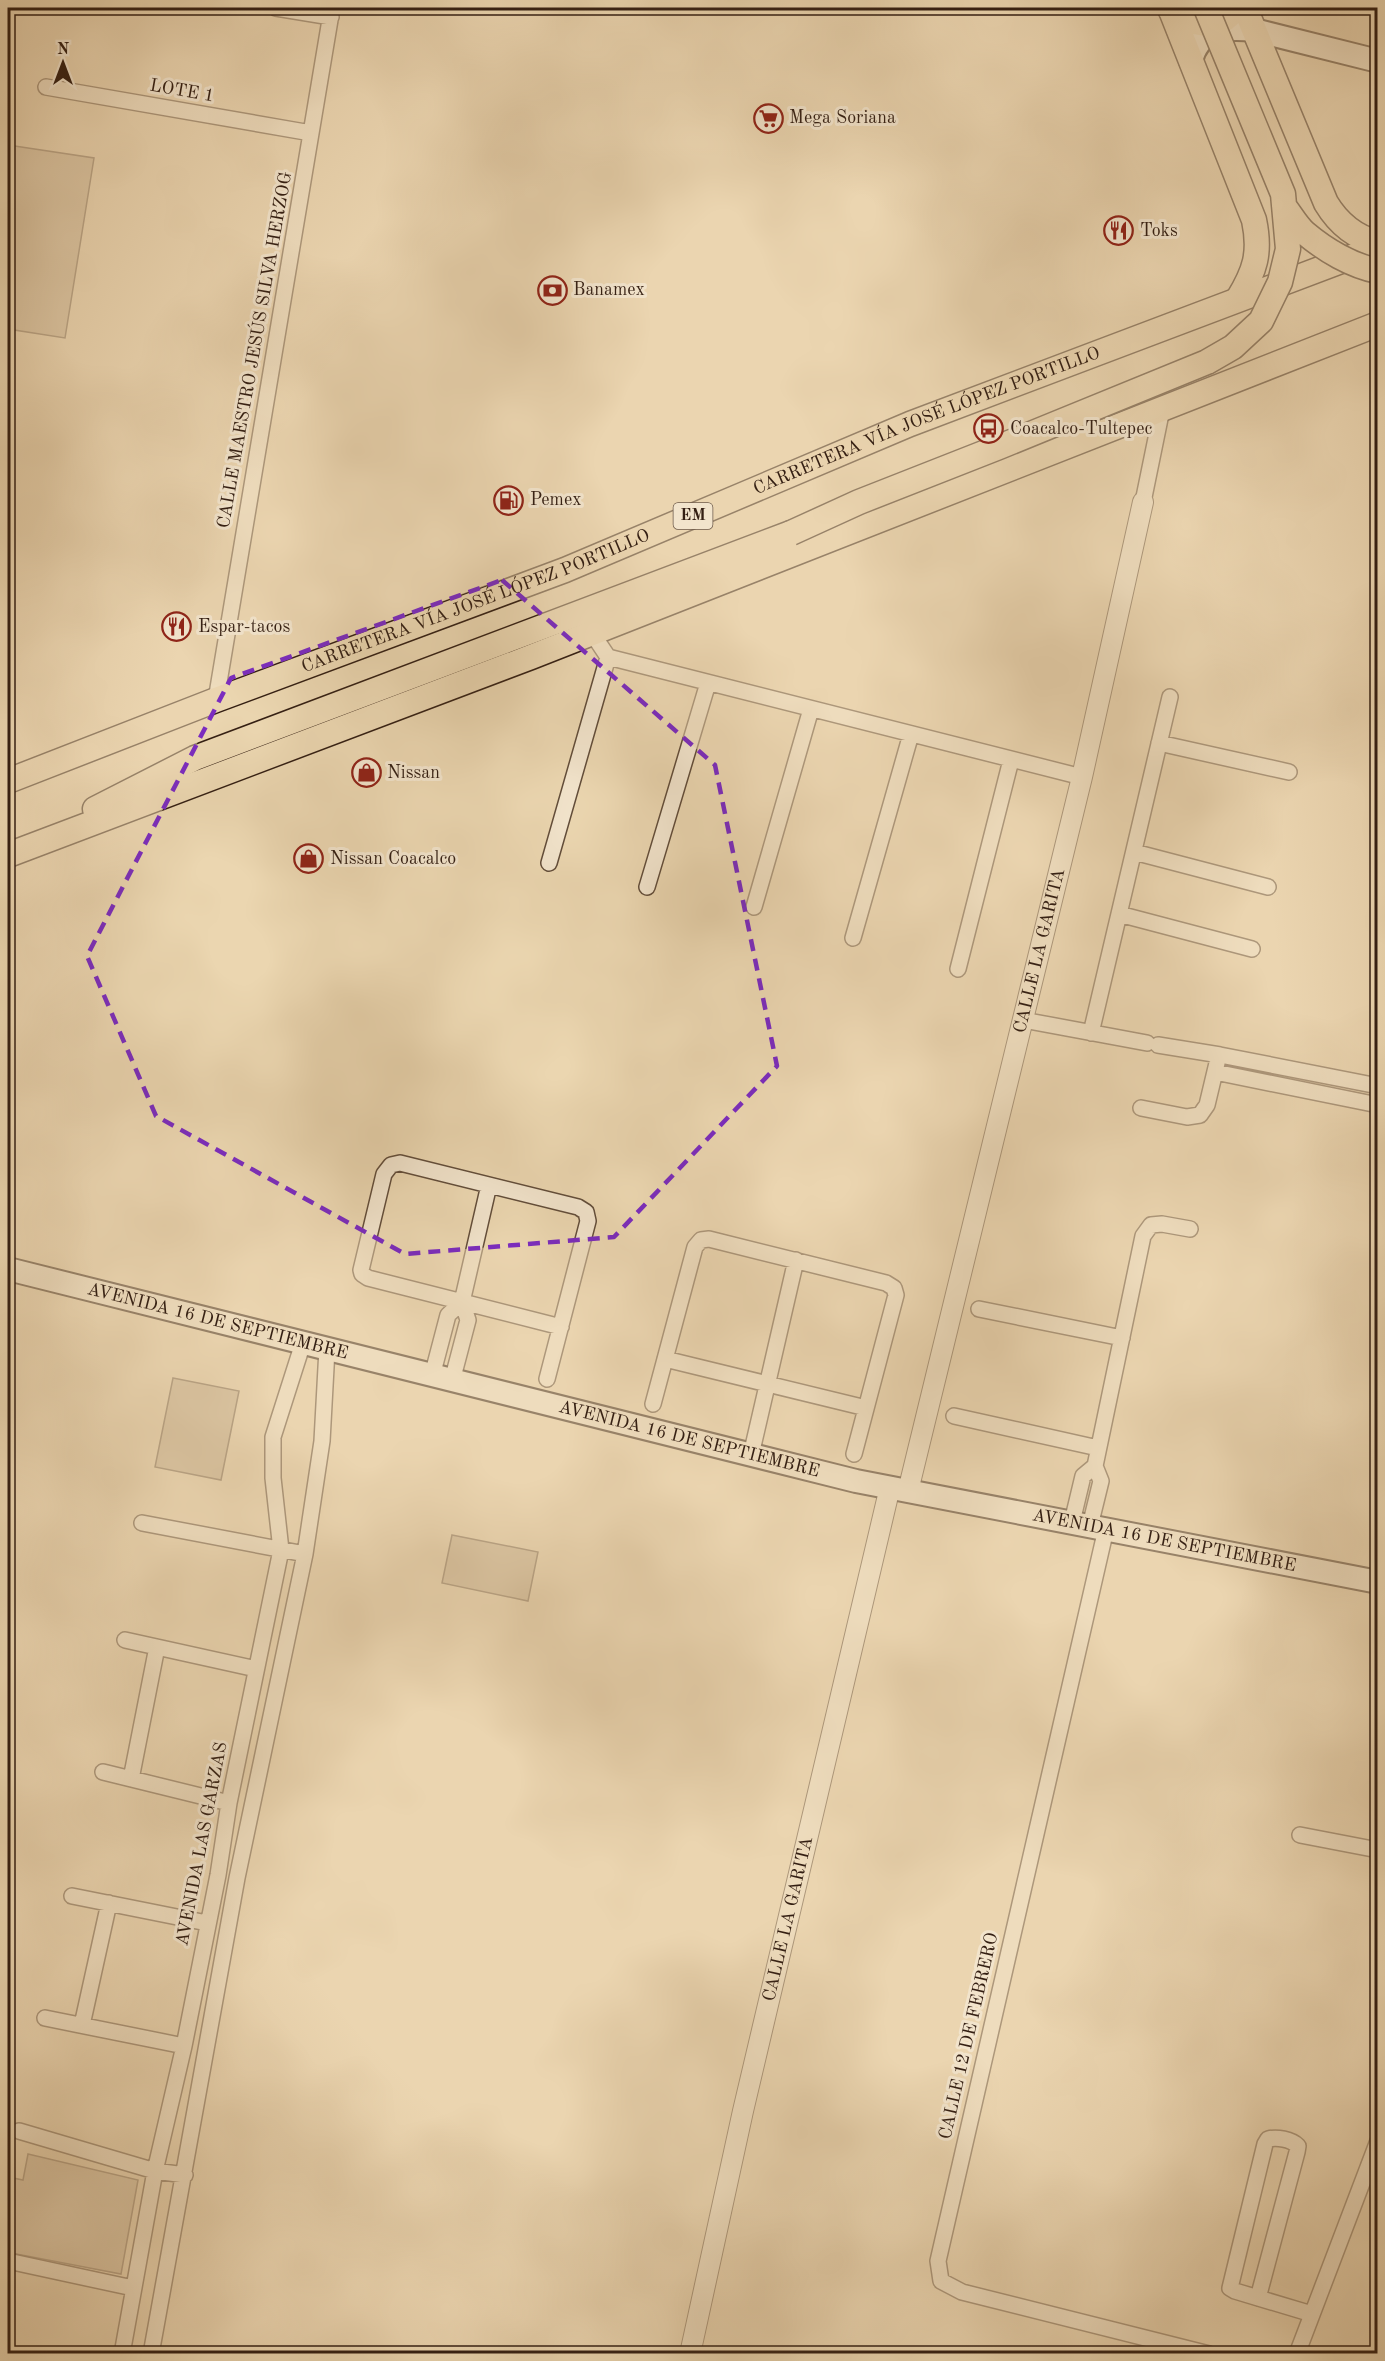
<svg xmlns="http://www.w3.org/2000/svg" width="1385" height="2361" font-family="'Old Standard TT',serif">
	<rect width="100%" height="100%" fill="#ebd6b0"/>
	<filter id="stains"><feTurbulence type="fractalNoise" baseFrequency=".00333" numOctaves="4"/><feColorMatrix values="0 0 0 0 .2 0 0 0 0 .09 0 0 0 0 .02 0 0 0 .5 -.17"/></filter>
	<radialGradient id="worn" r=".72"><stop offset=".6" stop-color="#630" stop-opacity="0"/><stop offset="1" stop-color="#630" stop-opacity=".3"/></radialGradient>
	<path fill="#ccb795" stroke="#806b54" stroke-width="1.5" d="M8 145 94 158 65 338 8 329Z
		M173 1378 239 1391 221 1480 155 1467Z
		M452 1535 538 1552 528 1601 442 1583Z
		M28 2154 138 2180 121 2274 11 2253 12 2230 8 2228V2177L23 2180Z"/>
	<g fill="none" stroke-linecap="round" stroke-linejoin="round">
		<defs>
			<path id="minor" d="M276 8 331 17
				M46 87 311 133
				M1143 502 1162 409
				M608 657 1082 777
				M216 700 332 8
				M1159 743 1289 772
				M1134 852 1268 887
				M549 863 608 657 592 633
				M647 887 708 683
				M754 907 811 709
				M1119 914 1252 949
				M853 938 911 734
				M958 969 1011 760
				M1023 1020 1147 1043
				M1091 1033 1170 697
				M1158 1045 1220 1055 1378 1086
				M1215 1072 1378 1105
				M1141 1108 1187 1117 1200 1115 1207 1105 1217 1063
				M979 1309 1122 1338
				M665 1359 866 1408
				M432 1376 448 1315 462 1302
				M547 1379 588 1221 586 1212 578 1207 400 1163 391 1165 384 1174 361 1270 362 1274 368 1278 561 1327
				M452 1381 468 1320 462 1302 489 1185
				M653 1404 695 1247 701 1240 709 1239 886 1283 894 1288 896 1295 854 1454
				M954 1416 1098 1448
				M751 1455 796 1260
				M1072 1522 1083 1476 1095 1466
				M142 1523 305 1554
				M1090 1526 1101 1481 1095 1466 1143 1236 1151 1225 1162 1224 1190 1229
				M1106 1529 938 2261 941 2281 962 2292 1209 2354
				M125 1640 256 1669
				M103 1772 229 1803
				M131 1779 157 1647
				M1300 1835 1378 1850
				M72 1896 207 1923
				M45 2018 184 2046
				M82 2025 109 1903
				M19 2131 155 2171 185 2175
				M8 2261 133 2288
				M1258 2298 1297 2152 1298 2146C1291 2139 1277 2137 1268 2139L1265 2144 1230 2288 1235 2291 1312 2314
				M122 2354 155 2171 184 2046 218 1875 229 1803 281 1550 273 1478V1437L303 1343
				M151 2354 237 1878 305 1554 322 1441 327 1349
				M1297 2354 1378 2141"/>
			<g id="tertiary">
				<path id="s1" d="M908 1491 1082 777 1143 502"/>
				<path id="s2" d="M690 2354 743 2111 890 1487"/>
			</g>
			<g id="secondary">
				<path d="M1191 61C1199 28 1225 27 1254 30L1378 61"/>
				<path id="s3" d="M8 1269 856 1481 1378 1582"/>
			</g>
			<g id="primary">
				<path d="M1170 8 1254 220C1261 253 1255 271 1238 299"/>
				<path d="M1245 8 1326 203C1338 223 1354 237 1378 243"/>
				<path d="M1170 9C1192 24 1218 34 1235 8"/>
				<path id="s4" d="M8 781 216 700 565 570 910 424 1378 247"/>
				<path d="M95 809 195 758 791 533"/>
				<path d="M8 855 531 657 1378 324"/>
			</g>
		</defs>
		<use href="#minor" stroke="#624d3a" stroke-width="18"/>
		<use href="#tertiary" stroke="#624d3a" stroke-width="22"/>
		<use href="#secondary" stroke="#341f13" stroke-width="26"/>
		<use href="#primary" stroke="#341f13" stroke-width="27"/>
		<use href="#minor" stroke="#f2e4cc" stroke-width="15"/>
		<use href="#tertiary" stroke="#f2e4cc" stroke-width="20"/>
		<use href="#secondary" stroke="#f2e4cc" stroke-width="22"/>
		<use href="#primary" stroke="#ebd6b0" stroke-width="24"/>
		<defs>
			<path id="primary-bridge" d="M1284 206C1291 215 1297 226 1305 233 1325 250 1352 266 1378 271
				M791 533 859 502 999 447 1207 362 1233 347 1261 321 1280 282 1288 249 1283 194 1206 8"/>
		</defs>
		<use href="#primary-bridge" stroke="#341f13" stroke-width="27" stroke-linecap="butt"/>
		<use href="#primary-bridge" stroke="#ebd6b0" stroke-width="24"/>
	</g>
	<path d="M0 0H1385V2361H0ZM502 580 715 765 777 1066 614 1237 405 1254 156 1116 87 956 231 678Z" fill="#ebd6b0" fill-opacity=".55" fill-rule="evenodd"/>
	<path fill="none" stroke="#7b2cbf" stroke-width="4.5" stroke-dasharray="12 8" stroke-linejoin="round" d="M502 580 715 765 777 1066 614 1237 405 1254 156 1116 87 956 231 678Z"/>
	<defs>
		<symbol id="supermarket-ring" viewBox="-11 -11 22 22"><circle r="9.5" fill="#f2e4cc" stroke="#8f2418" stroke-width="1.5"/><path d="M-6-5.5h2.5l.6 2H6L4.5 2H-2.5L-4.4-4H-6ZM-1.5 3.2a1.3 1.3 0 1 0 .1 0ZM3 3.2a1.3 1.3 0 1 0 .1 0Z" fill="#8f2418"/></symbol>
		<symbol id="restaurant-ring" viewBox="-11 -11 22 22"><circle r="9.5" fill="#f2e4cc" stroke="#8f2418" stroke-width="1.5"/><path d="M-5-6h1v4h1v-4h1v4h1v-4h1v5L-1.5 .5V6h-2V.5L-5-1ZM5-6V6H3V1.5H1.5Q1.5-4 5-6Z" fill="#8f2418"/></symbol>
		<symbol id="bank-ring" viewBox="-11 -11 22 22"><circle r="9.5" fill="#f2e4cc" stroke="#8f2418" stroke-width="1.5"/><path d="M-6-4H6V4H-6ZM0-2.3a2.3 2.3 0 1 0 0 4.6a2.3 2.3 0 1 0 0-4.6Z" fill="#8f2418"/></symbol>
		<symbol id="bus-ring" viewBox="-11 -11 22 22"><circle r="9.5" fill="#f2e4cc" stroke="#8f2418" stroke-width="1.5"/><path d="M-5-6H5V4H4V6H2V4H-2V6H-4V4H-5ZM-3.5-4V0h7V-4ZM-3.5 1.2v1.5H-2V1.2ZM2 1.2v1.5H3.5V1.2Z" fill="#8f2418"/></symbol>
		<symbol id="fuel-ring" viewBox="-11 -11 22 22"><circle r="9.5" fill="#f2e4cc" stroke="#8f2418" stroke-width="1.5"/><path d="M-5.5-6h7V0h2V4h1.3V-2.5L3-4.5l.8-.8L6-3V5H2.5V1h-1V6h-7ZM-4.2-4.7v3.2H.2V-4.7Z" fill="#8f2418"/></symbol>
		<symbol id="shop-ring" viewBox="-11 -11 22 22"><circle r="9.5" fill="#f2e4cc" stroke="#8f2418" stroke-width="1.5"/><path d="M-5-2.5h2.3a2.7 3.5 0 0 1 5.4 0H5L5.5 6h-11ZM-1.5-2.5h3a1.5 2.3 0 0 0-3 0Z" fill="#8f2418"/></symbol>
	</defs>
	<g fill-rule="evenodd">
		<use href="#supermarket-ring" x="752" y="102" width="33" height="33"/>
		<use href="#restaurant-ring" x="1102" y="214" width="33" height="33"/>
		<use href="#bank-ring" x="536" y="274" width="33" height="33"/>
		<use href="#bus-ring" x="972" y="412" width="33" height="33"/>
		<use href="#fuel-ring" x="492" y="484" width="33" height="33"/>
		<use href="#restaurant-ring" x="160" y="610" width="33" height="33"/>
		<use href="#shop-ring" x="350" y="756" width="33" height="33"/>
		<use href="#shop-ring" x="292" y="842" width="33" height="33"/>
	</g>
	<g text-anchor="middle" dominant-baseline="central" stroke-width="6" stroke-linejoin="round" paint-order="stroke">
		<rect fill="#f2e4cc" stroke="#6d5a4a" stroke-width="1.5" x="673.5" y="503" width="39" height="26" rx="4.5"/>
		<g font-size="16" font-weight="bold" fill="#341f13">
			<text x="693" y="516">EM</text>
		</g>
		<g font-size="18" fill="#341f13" stroke="#f2e4cc">
			<text transform="translate(182 91) rotate(10)">LOTE 1</text>
			<text transform="translate(255 350) rotate(-80)">CALLE MAESTRO JESÚS SILVA HERZOG</text>
			<text stroke="none"><textPath href="#s4" startOffset="987">CARRETERA VÍA JOSÉ LÓPEZ PORTILLO</textPath></text>
			<text stroke="none"><textPath href="#s4" startOffset="501">CARRETERA VÍA JOSÉ LÓPEZ PORTILLO</textPath></text>
			<text stroke="none"><textPath href="#s1" startOffset="556">CALLE LA GARITA</textPath></text>
			<text stroke="none"><textPath href="#s3" startOffset="216">AVENIDA 16 DE SEPTIEMBRE</textPath></text>
			<text stroke="none"><textPath href="#s3" startOffset="702">AVENIDA 16 DE SEPTIEMBRE</textPath></text>
			<text stroke="none"><textPath href="#s3" startOffset="1188">AVENIDA 16 DE SEPTIEMBRE</textPath></text>
			<text transform="translate(202 1844) rotate(-79)">AVENIDA LAS GARZAS</text>
			<text stroke="none"><textPath href="#s2" startOffset="446">CALLE LA GARITA</textPath></text>
			<text transform="translate(969 2036) rotate(-77)">CALLE 12 DE FEBRERO</text>
		</g>
		<g font-size="18" fill="#341f13" stroke="#f2e4cc" text-anchor="start">
			<text x="789" y="118">Mega Soriana</text>
			<text x="1140" y="231">Toks</text>
			<text x="573" y="290">Banamex</text>
			<text x="1010" y="429">Coacalco-Tultepec</text>
			<text x="530" y="500">Pemex</text>
			<text x="198" y="627">Espar-tacos</text>
			<text x="387" y="773">Nissan</text>
			<text x="330" y="859">Nissan Coacalco</text>
		</g>
	</g>
	<rect width="1385" height="2361" fill="none" stroke="#ebd6b0" stroke-width="30"/>
	<rect x="9" y="9" width="1367" height="2343" fill="none" stroke="#341f13" stroke-width="3"/>
	<rect x="15" y="15" width="1355" height="2331" fill="none" stroke="#341f13" stroke-width="1.5"/>
	<g transform="translate(63 63)" stroke="#f2e4cc" stroke-width="4.5" paint-order="stroke">
	<path d="M0-4.5L10 22L0 15L-10 22Z" fill="#341f13"/>
	<text y="-9" font-size="16" font-weight="bold" text-anchor="middle" fill="#341f13">N</text>
	</g>
	<rect width="100%" height="100%" filter="url(#stains)"/>
	<rect width="100%" height="100%" fill="url(#worn)"/>
</svg>
